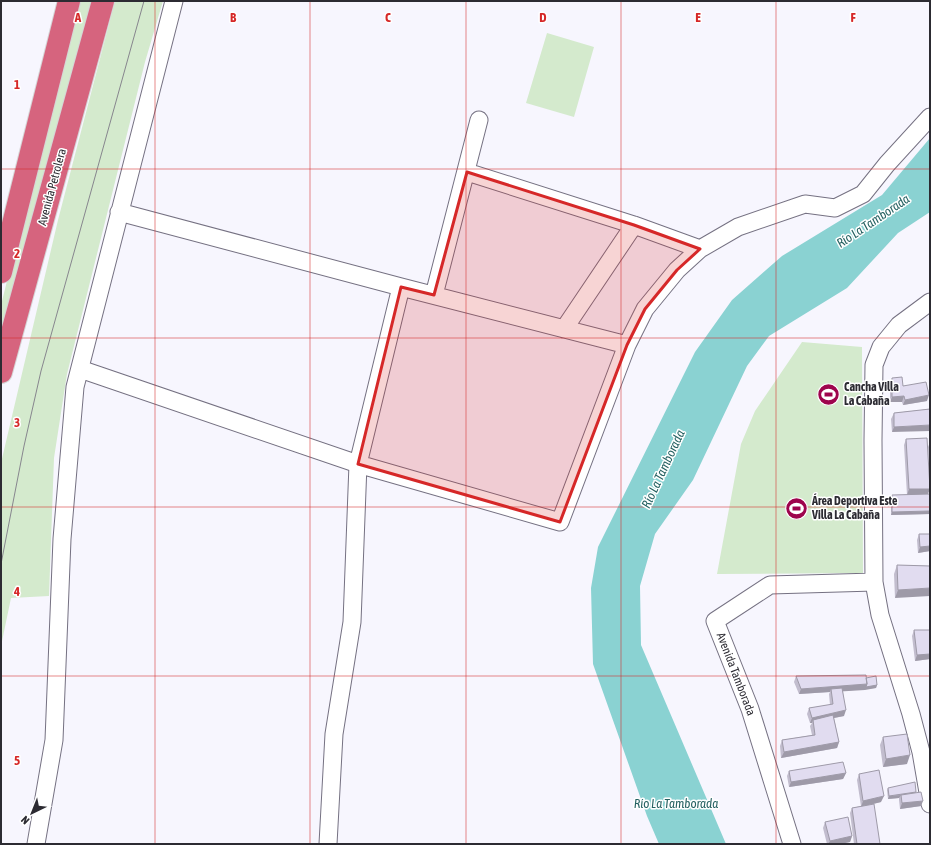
<svg xmlns="http://www.w3.org/2000/svg" width="931" height="845" font-family="'Asap Condensed',sans-serif">
	<rect width="100%" height="100%" fill="#f7f6fe"/>
	<path fill="#d4eacd" d="M77 1H94L1 343V305Z
		M115 1H163L145 62 67 374 54 458 49 596 11 598 1 646V463L58 220Z
		M547 33 594 47 574 117 526 103Z
		M802 342 862 347 863 573 717 574 741 444 755 411Z"/>
	<path fill="#8ad2d2" d="M930 138V212L898 233 847 288 769 336 747 366 693 480 655 534 640 586 641 645 726 844H659L647 816 593 664 591 588 598 547 695 352 732 300 782 256 882 195Z"/>
	<g fill="none" stroke-linecap="round" stroke-linejoin="round">
		<defs>
			<path id="street" d="M467 172 634 225 700 249
				M119 212 401 287 627 345
				M434 295 479 120
				M930 302 899 325 881 347 874 365 873 440 874 582 880 615 911 714 921 752 930 804
				M564 329 634 225
				M80 369 358 464 560 522 627 345 645 309 677 270 700 249 738 227 805 204 835 208 863 194 887 164 930 117
				M36 844 54 740 62 539 75 387 174 1
				M328 844 334 734 352 622 358 464 401 287
				M792 844 750 709 715 621 770 585 874 582"/>
			<path id="highway" d="M1 272 69 1
				M1 372 103 1"/>
		</defs>
		<use href="#street" stroke="#757182" stroke-width="19"/>
		<use href="#highway" stroke="#d5d5d6" stroke-width="24"/>
		<use href="#street" stroke="#fff" stroke-width="17"/>
		<use href="#highway" stroke="#d6647e" stroke-width="22"/>
		<path stroke="#87868e" stroke-width="1" d="M1 564 24 446 41 371 144 1"/>
	</g>
	<path fill="#c2bdce" d="M892 378 903 386 927 401 903 405 902 402H890V384Z
		M930 409 892 432 891 419 894 413Z
		M906 439 928 494H930V514L891 515V498L892 495H907L904 445Z
		M930 442V483L928 447Z
		M919 534H930V551L918 553 917 540Z
		M897 565 930 566 895 598 894 574Z
		M914 630H930V659L915 661 912 636Z
		M796 676 866 678 877 685 876 688 843 691 844 716 834 718 839 742 837 748 781 758 780 746 782 740 812 735 810 726 812 723H810L807 714 809 708 830 705 829 694 830 692 799 694 794 682Z
		M883 737 907 764 883 767 880 745Z
		M789 771 846 773 843 779 789 787 787 776Z
		M859 774 881 802 864 806 880 844H854L850 813 852 808 861 806 857 780Z
		M888 788 916 792 921 806 900 809 899 800V798L888 799 887 790Z
		M825 822 852 836 850 842 840 844H827L823 828Z"/>
	<path fill="#9e9aa8" d="M929 395 927 401 903 405 905 400Z
		M904 396 902 402H890L892 397Z
		M930 425V431L892 432 894 427Z
		M909 489H930L928 494 907 495Z
		M930 511V514L891 515 892 512Z
		M930 546V551L918 553 920 547Z
		M930 588V596L895 598 898 590Z
		M930 654V659L915 661 917 655Z
		M867 684 877 685 876 688 865 690 832 692 831 689 830 692 799 694 801 689Z
		M846 710 844 716 813 722V720L812 723H810L812 718Z
		M839 742 837 748 781 758 784 752Z
		M910 755 907 764 883 767 886 759Z
		M846 773 843 779 789 787 791 782Z
		M901 795 899 798 888 799 889 796Z
		M884 796 881 802 861 807 863 801Z
		M923 801 921 806 900 809 902 803Z
		M852 836 850 842 840 844H828L830 841Z"/>
	<path fill="#e1dcf0" stroke="#9e9aa8" d="M902 377 903 386 926 382 929 395 905 400 904 396 892 397V378Z
		M930 409V425L894 427V413Z
		M927 438 930 489H909L906 439Z
		M930 494V511L892 512V495Z
		M919 534H930V546L920 547Z
		M897 565 930 566V588L898 590Z
		M914 630H930V654L917 655Z
		M866 675 867 684 801 689 796 676Z
		M876 676 877 685 866 687 867 684 866 678Z
		M842 688 846 710 812 718 809 708 833 704 831 689Z
		M833 715 839 742 784 752 782 740 815 735 813 720Z
		M907 734 910 755 886 759 883 737Z
		M843 762 846 773 791 782 789 771Z
		M879 770 884 796 863 801 859 774Z
		M915 782 916 792 889 796 888 788Z
		M921 792 923 801 902 803 901 795Z
		M874 804 880 844H857L852 808Z
		M848 817 852 836 830 841 825 822Z"/>
	<path fill="#d62828" fill-opacity="0.2" stroke="#d62828" stroke-width="3" stroke-linejoin="round" d="M467 172 634 225 700 249 677 270 645 309 627 345 560 522 358 464 401 287 434 295Z"/>
	<path fill="none" stroke="#d62828" stroke-width="1" stroke-opacity="0.55" d="M155 1V844M310 1V844M466 1V844M621 1V844M776 1V844M1 169H930M1 338H930M1 507H930M1 676H930"/>
	<defs>
		<symbol id="stadium-disc" viewBox="-11 -11 22 22"><circle r="9.5" fill="#9e044d" stroke="#fff"/><path d="M0-5a6.5 5 0 1 0 0 10a6.5 5 0 1 0 0-10ZM-3.5-1.8h7v3.6h-7Z" fill="#fff"/></symbol>
	</defs>
	<g fill-rule="evenodd">
		<use href="#stadium-disc" x="816" y="382" width="25" height="25"/>
		<use href="#stadium-disc" x="784" y="496" width="25" height="25"/>
	</g>
	<g text-anchor="middle" dominant-baseline="central" stroke-width="3" stroke-linejoin="round" paint-order="stroke">
		<g font-size="12" fill="#2c2b32" stroke="#fff">
			<text transform="translate(52 187) rotate(-75)">Avenida Petrolera</text>
			<text transform="translate(736 674) rotate(69)">Avenida Tamborada</text>
		</g>
		<g font-size="12" font-weight="bold" fill="#2c2b32" stroke="#fff" text-anchor="start">
			<text x="844" y="387">Cancha Villa<tspan x="844" dy="14">La Cabaña</tspan></text>
			<text x="812" y="501">Área Deportiva Este<tspan x="812" dy="14">Villa La Cabaña</tspan></text>
		</g>
		<g font-size="13" font-style="italic" fill="#266262" stroke="#fff">
			<text transform="translate(873 221) rotate(-34)">Río La Tamborada</text>
			<text transform="translate(663 469) rotate(-65)">Río La Tamborada</text>
			<text x="676" y="803">Río La Tamborada</text>
		</g>
	</g>
	<g font-size="13" text-anchor="middle" font-weight="bold" fill="#d62828" stroke="#fff" stroke-width="3" stroke-linejoin="round" paint-order="stroke">
		<text x="78" y="22">A</text>
		<text x="233" y="22">B</text>
		<text x="388" y="22">C</text>
		<text x="543" y="22">D</text>
		<text x="698" y="22">E</text>
		<text x="853" y="22">F</text>
		<text x="17" y="89">1</text>
		<text x="17" y="258">2</text>
		<text x="17" y="427">3</text>
		<text x="17" y="596">4</text>
		<text x="17" y="765">5</text>
	</g>
	<rect width="931" height="845" fill="none" stroke="#2c2b32" stroke-width="4"/>
	<g transform="translate(32 813) rotate(223)" stroke="#ffffff" stroke-width="3" paint-order="stroke">
	<path d="M0-3L7 15L0 10L-7 15Z" fill="#2c2b32"/>
	<text y="-6" font-size="11" font-weight="bold" text-anchor="middle" fill="#2c2b32">N</text>
	</g>
</svg>
